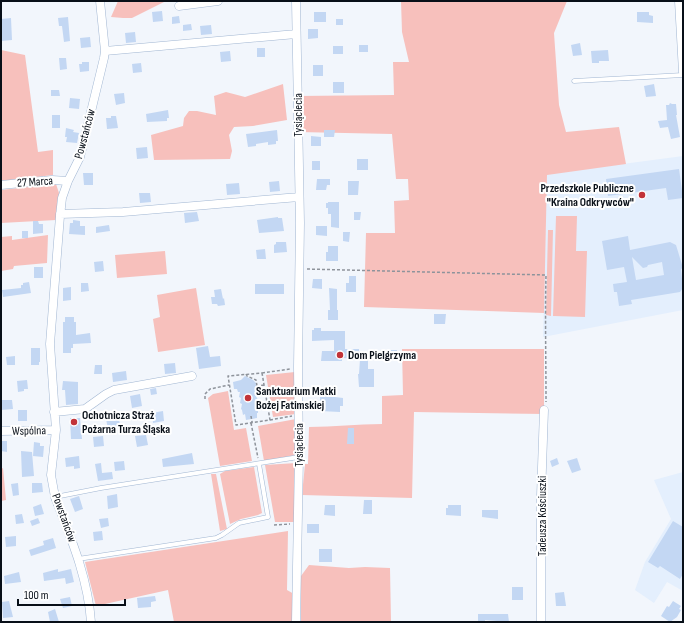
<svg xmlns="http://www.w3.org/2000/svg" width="684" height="623" font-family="'Sofia Sans Condensed',sans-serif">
	<rect width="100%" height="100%" fill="#f2f6fc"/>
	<path fill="#e4effd" d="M683 156V310L543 337 547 174Z
		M683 472V591L667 582 654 603 635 590 645 562 671 519 654 480Z"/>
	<path fill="#f7c0bc" d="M118 1H164V2L132 18H123L111 17Z
		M401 1H567L554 33 559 105 566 132 619 127 626 164 547 175 544 313 364 307 366 233H395L394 201 409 200 408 179H396L392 134 298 132V96L394 95 393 62H409L402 32Z
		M1 50 25 55 38 152 53 150V175L1 181Z
		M283 84 287 120 253 126 234 127 229 135 232 151 230 159 154 160 151 135 183 126 184 118 189 111H197L216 115 214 96 226 92 245 97Z
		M56 184 59 193 56 220 1 223V190Z
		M556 216H577L576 251H587L585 317 553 316Z
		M548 230H553L551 316 546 315Z
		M48 235 47 263 14 266 13 269 1 271V237L12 236V240Z
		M165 251 167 274 117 278 115 255Z
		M196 288 205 345 158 352 153 319 160 317 157 295Z
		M402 349H544V414L414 412 412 498 302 495 305 464H308L309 427C334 427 357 424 382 424V396L403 395Z
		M295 372 296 414 273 417 266 375Z
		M228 391 234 430 246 428 252 461 220 466 208 398 213 394Z
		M296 419V455L264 461 258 426Z
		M296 463V522H275L265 465Z
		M254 467 262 513 258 515 241 519 230 524 220 474 225 471Z
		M3 468 6 500 1 501V469Z
		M211 474H216L227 529 220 531Z
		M288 531 287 590 294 594V622H174L168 590 96 606 85 562Z
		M309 565 349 568 365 567 390 568 391 622H301V576Z"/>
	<path fill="#c3d7f3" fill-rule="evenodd" d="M162 11 163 21 153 22 152 12Z
		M314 12H326V22H314Z
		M637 12H649V15L653 16V23L637 22Z
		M179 16 180 23 172 24V17Z
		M68 17 70 41 64 42 62 26H59L58 18Z
		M11 18 12 40 1 41V19Z
		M336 19H343V25H336Z
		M191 24 192 30 183 31V25Z
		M211 25 212 34 201 35 200 26Z
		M308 29H318V38L308 39Z
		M135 32 136 42 126 43 125 33Z
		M90 37 91 47 81 48 80 38Z
		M580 43 582 55 573 56 571 45Z
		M359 45H368V52H359Z
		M333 46H343V54H333Z
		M257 48H265V57H257Z
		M608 50 609 61H599V63H592L591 51Z
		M230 51 231 61 221 62 220 52Z
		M59 58H66L67 69 60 70Z
		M82 62H89V71L80 72 79 64H82Z
		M141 63 142 72 133 73 132 64Z
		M313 65H323V76H313Z
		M333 82H344V93H333Z
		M654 84 656 96 646 97 644 86Z
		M51 90H59L60 96H51Z
		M124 93 125 103 116 105 114 94Z
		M70 98 80 99 79 109 69 108Z
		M670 103 672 104H676L677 115H676L680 137 671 139 668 127 660 128 658 121 667 120 666 105H669Z
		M168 110 169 118H167V121L147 122 146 114Z
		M52 115H60V128H52Z
		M111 116H116L118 128 107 129 106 118H111Z
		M66 128 74 130 73 132 79 133 77 143 66 142 67 137H65Z
		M277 130 278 141H276V144L268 145V142L256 144V146L248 147 246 134Z
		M324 130H335L334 137H324Z
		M311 136 321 137V146H311Z
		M147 147 148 158 137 159 136 148Z
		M357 159H368V170H357Z
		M312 161H320V170H312Z
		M679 169 683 198 668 200 666 188 608 196 606 179Z
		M83 173H93V185H84Z
		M317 179H330V185H327L326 190H316Z
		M279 181 280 191 270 192 269 182Z
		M348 181H359L358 195H348Z
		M239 183 240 194 227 195 226 184Z
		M139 193H150L151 202 140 203Z
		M328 202H339V228L331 227V214H328V208H326V203H328Z
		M197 212 199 221 185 223 184 213Z
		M354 212H361L360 220H354Z
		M278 217V218H282L284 231 259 233 257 220Z
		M73 220 80 221V226H85V235L69 234 70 223H73Z
		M33 221H38L39 224H43V233L33 234Z
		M109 225 110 231 96 233V227Z
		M316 226H327V236L316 235Z
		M22 231H28V238H22Z
		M343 232H350L349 242 343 241Z
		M628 236 630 250 670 242 676 245 683 268 681 269 683 288 680 292 631 300 632 304 619 306 617 292H614L613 284 627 282 624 267 607 270 602 241ZM632 257 643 268 647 267 648 265 662 262 664 275 636 280Z
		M276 242H286L287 252 274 253V245L276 244Z
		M328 246H338V261H326V252H328Z
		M265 249 266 259H257L256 250Z
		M103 261 104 271 95 272 94 262Z
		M34 267H43V278H34Z
		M349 276H356V292H346V283H349Z
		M313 279H322V289L312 288Z
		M29 282 31 293 3 297 2 290 21 288V285H23V283Z
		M81 283H88L89 291 81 292Z
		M255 284H284V294H255Z
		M71 287V300L63 301V288Z
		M329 288 337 289V310H338V320H328V310H330Z
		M221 289 223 299 224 298 225 305 218 306 217 304H212L211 297H215L214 290Z
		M434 314H446L445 324H434Z
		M65 317H74V322H76V335L90 333 91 343 73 344V348H71V353H63V322H65Z
		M314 328H321V331H345V349H359V351L368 352V369H374V387H359L358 374H359L360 359 342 358V361H321L322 351H334V340L312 341V330H314Z
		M208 346 210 357 220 356 221 366 199 369 196 348Z
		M31 348H40V362H39V365H31Z
		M388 350H397L396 361 386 360V352H388Z
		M15 356V365H7L6 357Z
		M175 363 176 373 165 374 164 364Z
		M95 365H102V374H94Z
		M126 371 127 380 113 382 112 373Z
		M245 376 253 380 256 383 257 389 255 390 258 395 256 396 258 400 257 402 259 406 258 408V413H257V418L246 420 245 414 243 415 242 410 241 409 242 404 240 403 241 398 239 397 240 392H238L237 389H234L233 382 241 380Z
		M27 380 28 389H24V391L18 392 17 381Z
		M63 381 78 382V404L66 405 65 390H62Z
		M156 388 157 394 151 395 150 389Z
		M140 394 142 406 132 408 130 396Z
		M325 394 335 395V397L343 398V406H340V412L320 411V407H318V401L320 402V397H325Z
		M1 400H12L13 409 1 410Z
		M18 410H27V421H18Z
		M163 411 164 421 153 423 152 413Z
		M119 417 120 427 108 429 106 419Z
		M70 418H80L82 439H71Z
		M348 428H354V444H347Z
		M146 435 148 445 137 447 135 436Z
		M103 436 104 446 94 447 93 437Z
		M1 441H7V452L1 451Z
		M34 442 40 443V446H44L43 457 33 456Z
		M21 451 32 452 34 476 22 477Z
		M192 453 194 464 163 467 162 459Z
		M79 456 80 468 74 469V466L66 467 65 458Z
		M557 458 559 464 552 467 550 461Z
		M577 458 581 470 572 473 567 461Z
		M124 461 125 470 115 471 114 462Z
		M101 463 102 473 112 472 113 479 98 481 95 464Z
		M18 483 19 495 13 496 11 484Z
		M32 483H42L43 492 32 493Z
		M117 494 118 507 108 509 107 496Z
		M79 496 83 509 75 512 70 499Z
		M364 500H372V514H363Z
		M41 504 44 514 35 516 33 507Z
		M325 505H335V516L324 515Z
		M448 505H461V516L446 515V508H448Z
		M482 510H498V519L482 517Z
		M22 514 24 523 16 524 15 515Z
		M38 518 40 523 32 526 30 521Z
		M108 518 109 526 101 528 99 519Z
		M673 521 683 527V574L680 579 660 566 658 568 648 562Z
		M307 524H319V533H307Z
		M102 531 103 540 94 541 93 532Z
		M16 536V546L6 547 5 537Z
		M53 538 56 548 31 556 29 550 44 545 43 541Z
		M319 549H332V562H319Z
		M58 569V572L71 569 74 582 66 584 65 578 44 581 43 573Z
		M19 572 21 582 5 584 4 576Z
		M512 587H523V600H512Z
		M564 592 566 606H556L555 593Z
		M155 596 156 601 151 602V607L138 608 137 598Z
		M70 597 72 606 63 608 60 599Z
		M9 601 13 617 3 618 2 602Z
		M673 601 681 606 679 609 681 610 677 617 670 622 661 616 667 606 669 607Z
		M55 609 59 622H50L48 612Z
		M478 614H508L509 622 485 620V622H478Z"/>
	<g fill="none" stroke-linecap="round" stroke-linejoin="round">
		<defs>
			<path id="lane" d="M574 81 683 75
				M55 497 101 488 299 457
				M78 559 216 538 222 535 239 523 268 517 259 464"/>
			<path id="street" d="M296 1 300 223 298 367 299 457 296 622
				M679 1 683 72
				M179 6 218 1
				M105 51 296 34
				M1 185 52 180 68 181
				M60 214 123 212 299 197
				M54 412 85 409 106 394 114 390 192 376
				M1 431 56 430
				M91 622C88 578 71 538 55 497L51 475 56 430 50 344 60 216 62 198 68 181 80 157 104 58 105 51 100 1
				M541 622V496L544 410"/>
		</defs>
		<use href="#lane" stroke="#a1b6d2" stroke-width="5"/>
		<use href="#street" stroke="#a1b6d2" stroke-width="9"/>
		<path stroke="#8e939b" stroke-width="1.5" stroke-dasharray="3 2" stroke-linecap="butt" d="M307 269 546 275C545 317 546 360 546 402
			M262 373 270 420 236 425 228 376Z
			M262 373 290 369
			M246 374 247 376 256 380 257 386
			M256 386 264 385
			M205 399V394L210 389 229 385
			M251 416 252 422
			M270 420 292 416
			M251 423 258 458
			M274 525 290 524"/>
		<use href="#lane" stroke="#fff" stroke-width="4"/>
		<use href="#street" stroke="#fff" stroke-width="8"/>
	</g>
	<g fill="#c23339" stroke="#fff" stroke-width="1.5">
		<circle cx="642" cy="195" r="4"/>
		<circle cx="340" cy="355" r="4"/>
		<circle cx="248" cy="398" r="4"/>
		<circle cx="74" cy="422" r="4"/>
	</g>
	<g text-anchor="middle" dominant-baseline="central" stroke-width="4" stroke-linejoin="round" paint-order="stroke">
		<g font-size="12" fill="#080f18" stroke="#fff">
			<text transform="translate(298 115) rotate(-90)">Tysiąclecia</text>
			<text transform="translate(85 134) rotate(-75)">Powstańców</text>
			<text transform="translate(35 182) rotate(-4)">27 Marca</text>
			<text transform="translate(29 431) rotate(-1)">Wspólna</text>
			<text transform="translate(299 445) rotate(-90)">Tysiąclecia</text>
			<text transform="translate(542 516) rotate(-90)">Tadeusza Kościuszki</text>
			<text transform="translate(64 518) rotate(70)">Powstańców</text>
		</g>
		<g font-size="12" font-weight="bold" fill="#080f18" stroke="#fff" text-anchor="start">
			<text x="634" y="188" text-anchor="end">Przedszkole Publiczne<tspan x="634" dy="14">"Kraina Odkrywców"</tspan></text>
			<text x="348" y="355">Dom Pielgrzyma</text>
			<text x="256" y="391">Sanktuarium Matki<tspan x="256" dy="14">Bożej Fatimskiej</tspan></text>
			<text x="82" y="415">Ochotnicza Straż<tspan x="82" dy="14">Pożarna Turza Śląska</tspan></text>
		</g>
	</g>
	<rect width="684" height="623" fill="none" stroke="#080f18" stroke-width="4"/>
	<path d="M18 599v6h107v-6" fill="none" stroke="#080f18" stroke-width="2"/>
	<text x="24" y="599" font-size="12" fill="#080f18" stroke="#ffffff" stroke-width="3" paint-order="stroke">100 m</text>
</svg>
